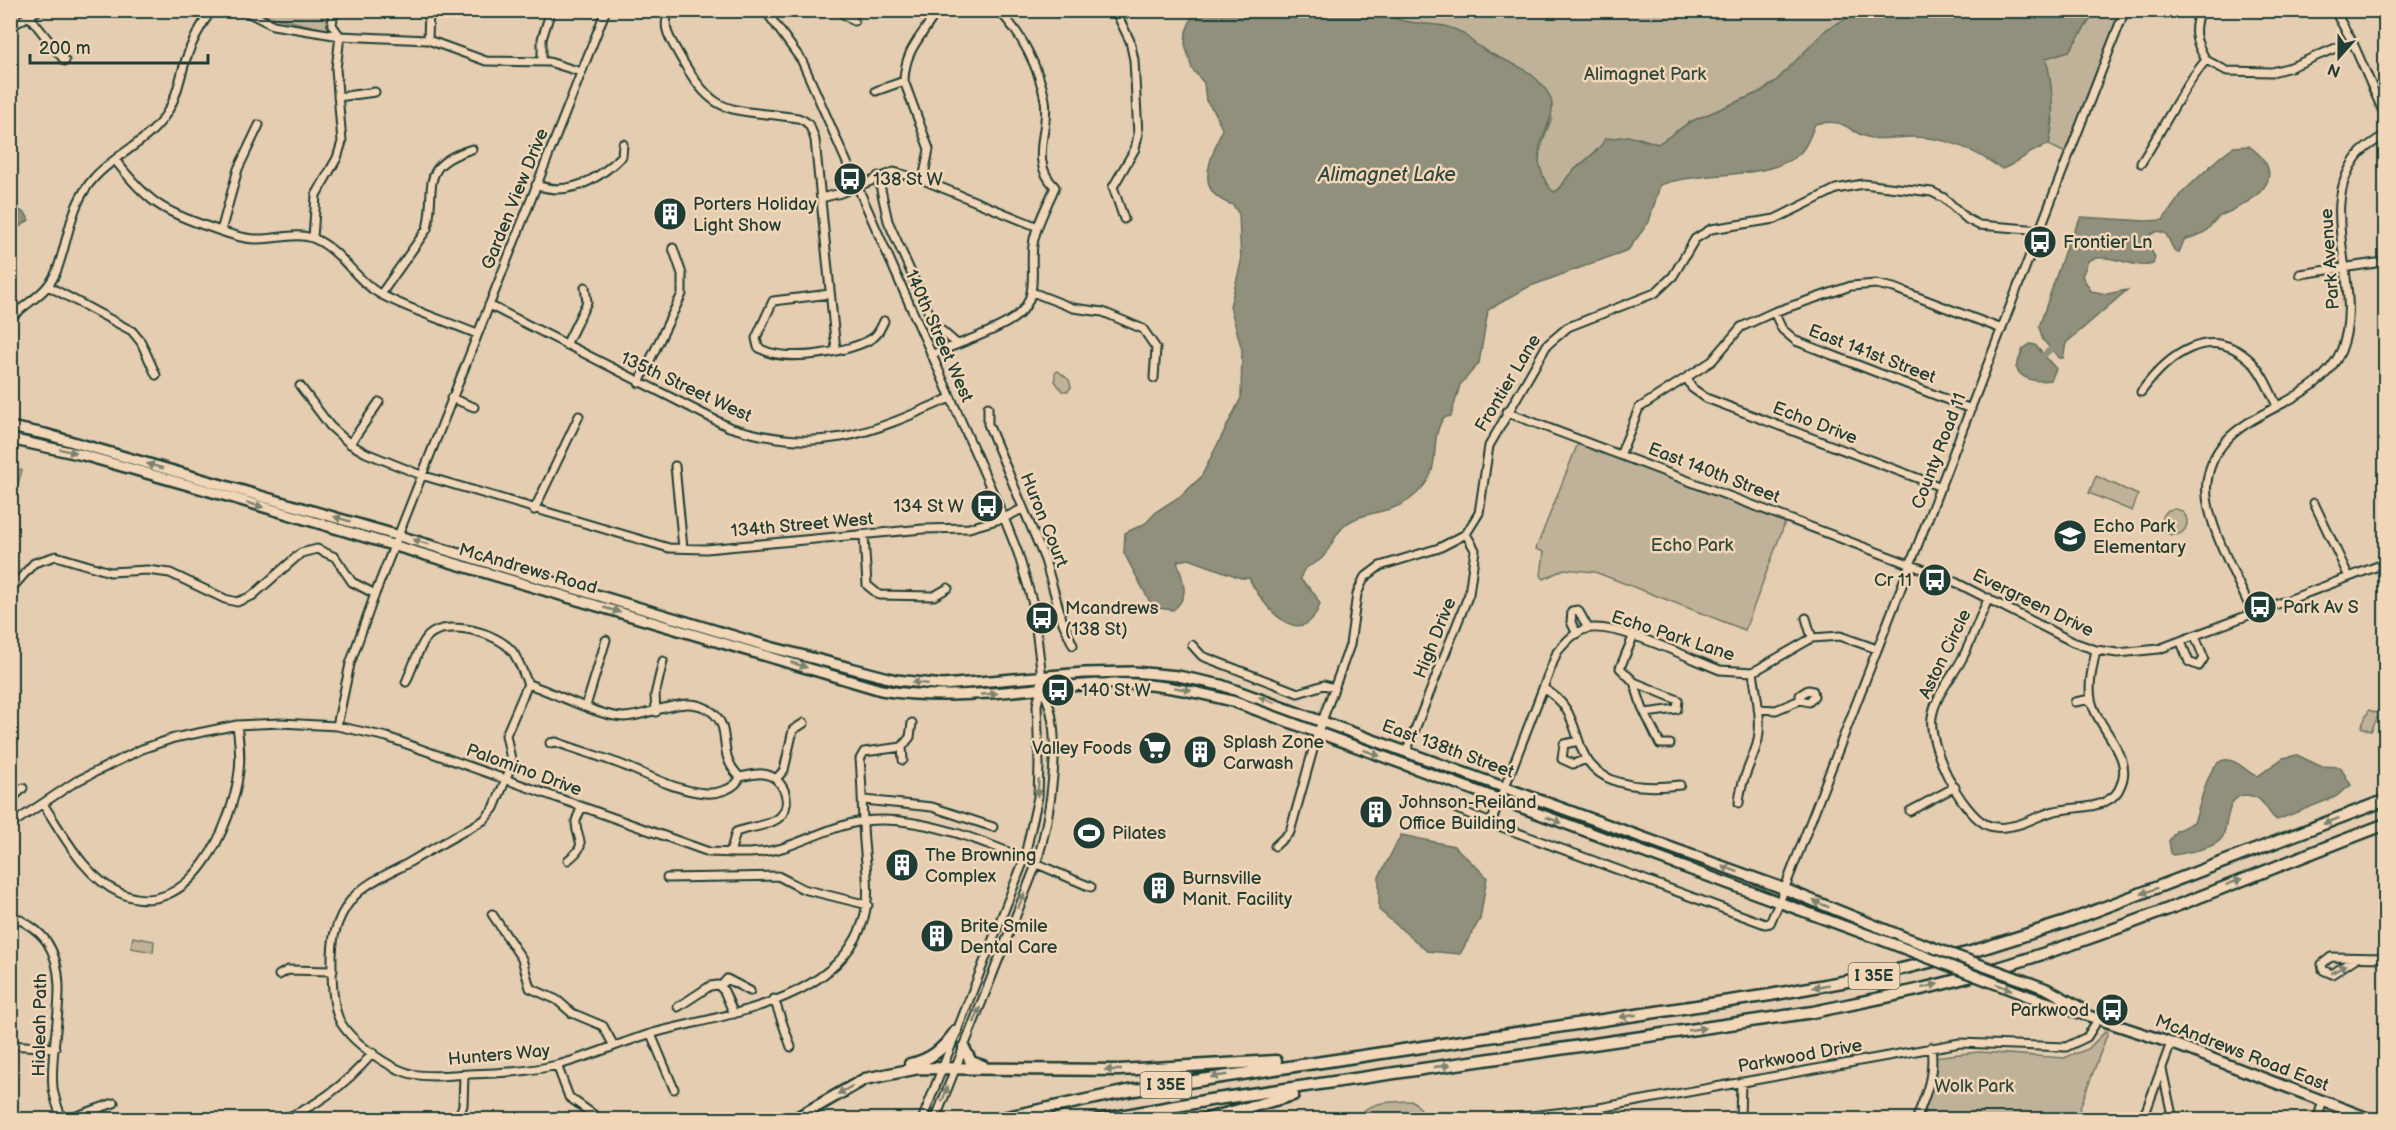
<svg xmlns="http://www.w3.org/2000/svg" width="2396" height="1130" font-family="'Balsamiq Sans',sans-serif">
	<rect width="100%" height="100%" fill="#e4cdb0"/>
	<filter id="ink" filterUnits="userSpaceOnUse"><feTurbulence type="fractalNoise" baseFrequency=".0167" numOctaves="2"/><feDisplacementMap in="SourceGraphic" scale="12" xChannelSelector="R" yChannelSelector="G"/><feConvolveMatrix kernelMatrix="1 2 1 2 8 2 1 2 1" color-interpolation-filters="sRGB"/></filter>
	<g filter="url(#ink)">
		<path fill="#c0b299" stroke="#707866" stroke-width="1.5" d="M258 11H330L327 20 328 30 264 15Z
			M1383 11H1860L1827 29 1776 81 1762 91 1690 122 1658 144 1640 138 1606 139C1596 155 1582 161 1570 174 1564 180 1563 189 1554 192 1528 174 1542 141 1552 118L1494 55 1445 26 1403 22Z
			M2096 11H2125L2070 155 2049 145 2053 121 2046 58 2069 50Z
			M1058 371 1069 380 1071 387 1068 391H1062L1055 381V373Z
			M1580 438 1787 517 1745 630 1595 572 1564 569 1544 579 1541 576 1544 552 1536 549Z
			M10 467 22 470 13 501 11 500Z
			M2096 476 2138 495 2132 511 2089 493Z
			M2161 522a13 13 0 1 1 26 0a13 13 0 1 1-26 0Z
			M2369 710 2379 714 2371 731 2361 727Z
			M133 937 154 941 153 952 131 948Z
			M2106 1031 2108 1032 2076 1119 1916 1120 1931 1081 1932 1057 1979 1052 2064 1058 2088 1049Z
			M1413 1101 1421 1109 1415 1119H1356C1367 1100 1394 1102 1413 1101Z"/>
		<path fill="#90907b" stroke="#636f5f" stroke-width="1.5" d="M1194 11H1383C1402 27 1425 21 1448 27 1467 32 1470 43 1486 51 1511 65 1527 65 1546 90 1562 111 1542 130 1539 151 1538 160 1540 169 1544 178 1547 184 1548 188 1554 192 1563 189 1564 180 1570 174 1583 161 1596 155 1605 139L1628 136 1658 144 1690 122 1762 91 1776 81 1827 29 1860 11H2096L2069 51 2046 58C2053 87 2055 115 2049 145 2032 148 2019 163 2002 169 1974 150 1947 137 1913 137 1900 137 1884 140 1871 138 1847 133 1848 117 1815 124 1811 133 1808 146 1800 153 1767 182 1698 170 1660 185L1649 222 1628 250 1528 287 1488 310 1479 363 1460 385 1451 416 1443 418C1426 447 1448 471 1409 500 1391 513 1366 511 1349 522 1335 531 1332 548 1321 559 1312 567 1301 565 1301 580L1314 593 1320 604C1302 655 1261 604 1249 578H1241L1189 559 1177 561C1182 580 1192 595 1173 610L1158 608 1150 602 1124 553 1125 533 1146 523 1157 511 1182 495 1201 477 1241 398 1242 350 1230 306 1241 263 1239 214 1233 205C1191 191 1212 159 1222 129L1215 112 1206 101 1204 83 1192 69 1185 44 1186 32Z
			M2249 146C2293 178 2254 201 2222 215 2215 218 2211 226 2206 231 2200 236 2192 237 2184 240L2179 253 2175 252 2166 234 2158 231 2151 234C2147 243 2150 249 2155 257L2153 264C2132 270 2107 250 2088 261L2082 276 2091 291 2107 294 2127 290 2066 343 2063 358H2059L2043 340 2039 327 2066 247 2081 217 2146 221 2163 220 2183 192 2221 156 2233 147Z
			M11 205 26 214 29 220 11 233Z
			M2030 344 2035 345 2056 369 2051 380C2038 382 2021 381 2016 367L2023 349Z
			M2297 755 2320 766 2340 767 2351 785 2335 797 2277 820C2268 815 2266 801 2255 797 2224 785 2229 828 2222 838 2214 849 2186 853 2173 855L2171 853 2169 841 2176 831 2194 822C2201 808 2207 755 2229 760 2241 762 2247 774 2258 776L2283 758Z
			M1401 835 1454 846 1487 877 1480 919 1460 954 1427 951 1379 910V877Z"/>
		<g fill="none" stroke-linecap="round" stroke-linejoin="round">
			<path stroke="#90907b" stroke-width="6" d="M2044 355 2051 349"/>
			<defs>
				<path id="minor" d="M243 10 273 25 340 36 428 40 486 61 549 62 581 72
					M669 10C662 28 669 37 678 53 716 121 728 107 798 118 810 122 811 128 815 140L836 350
					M765 10 802 61 1004 518 1018 553 1033 604 1041 669V688L1037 705 1039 764 1038 797 1024 860 922 1120
					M837 10 854 21
					M1115 10 1130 41 1134 60 1138 135 1135 149 1113 187 1124 219
					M2200 10C2192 31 2195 41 2206 60
					M2334 10 2352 41 2386 118
					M29 16 65 61
					M10 27 39 10
					M428 40 429 10
					M2206 60 2227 71 2272 72 2291 67 2352 41
					M542 62V39L551 10
					M876 91 904 81
					M338 97 375 92
					M115 160C148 202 161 211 212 228 226 233 242 239 256 239 275 240 297 231 315 239 342 251 355 280 380 294 410 310 446 321 477 334
					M2141 163C2163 129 2180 91 2206 60
					M878 176 888 221 934 324 957 344
					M923 180 929 149 904 81C905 47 923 37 937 10
					M536 185C569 197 599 179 622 156L623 144
					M821 198 841 193 894 172 923 180 1038 227
					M221 231 238 169 259 125
					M313 238 316 195 337 158 342 142 336 69 340 36 332 25 334 10
					M2300 274 2376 263
					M48 286 132 331 141 342 156 375
					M1032 292 1073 308 1103 312 1143 329 1156 348 1154 378
					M381 294 427 229C437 186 417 166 472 149
					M830 294 773 301 756 338 758 347C780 364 852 353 874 337 879 333 881 327 884 321
					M489 305 729 427C820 455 867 435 950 398
					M1774 312 1782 329 1796 341 1971 409
					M10 319C26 302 48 294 57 270 69 238 70 204 94 178 115 154 149 142 166 114 177 98 180 77 186 59 192 41 201 25 212 10
					M566 345 587 302 585 287
					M931 355C956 344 984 336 1008 322 1045 301 1027 269 1034 239 1038 221 1048 204 1055 187 1028 160 1050 131 1045 100 1039 68 1021 32 998 10
					M1687 378 1692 388 1706 398 1941 487
					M639 383 682 294V274L673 248
					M300 386 330 426 350 444 366 453 421 475 669 548 706 549 923 529 969 528 1004 518 1022 509
					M2141 392C2167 356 2210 321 2252 362 2263 374 2270 391 2277 406
					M451 398 474 407
					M988 407V424L1045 560 1063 623 1073 645
					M1506 412 1951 580 2073 642 2096 650 2118 653 2159 649 2386 563
					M350 444 379 402
					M1621 453 1639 408 1712 361 1741 327 1774 312 1851 286 1876 284 1894 288 2002 329
					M675 466 683 548
					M2314 503 2349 577
					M534 510 579 416
					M864 535 867 585 879 595 934 596 948 588
					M10 590 34 563 56 556 110 572 147 570 170 573 225 599 237 602 252 596 301 553 317 549 335 557 352 582 375 594
					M1989 598C1979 617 1973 638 1963 657 1953 677 1936 693 1932 717 1928 746 1960 810 1985 824 1993 828 2003 828 2012 826 2027 824 2040 814 2055 811 2072 807 2093 809 2108 800 2114 797 2118 792 2120 787 2136 756 2096 728 2091 699 2088 683 2093 666 2096 650
					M2253 614C2238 580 2202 517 2207 482 2217 406 2313 414 2341 351 2367 288 2312 208 2360 153 2367 146 2377 140 2386 134
					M1806 618 1812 638
					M1577 634 1571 622 1572 611 1578 610 1588 628
					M1633 637 1620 668 1634 682 1678 700 1677 709 1645 713
					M2181 642 2189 662 2199 666 2204 658 2195 636
					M1192 645 1202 656 1298 693 1324 685 1334 688
					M1877 649 1840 636 1812 638 1753 672 1720 670C1691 659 1614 621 1586 629 1574 632 1565 643 1557 652L1491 823 1765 924 1770 923 1779 903 2125 10
					M406 682C412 669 417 652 425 640 440 616 497 632 512 651 519 660 523 673 528 684
					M1634 682 1642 707 1660 744H1670
					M528 684 506 735 511 759 510 769 494 808 484 820C457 835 430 850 403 866 385 875 364 884 351 900 344 909 338 921 335 932 330 950 331 1002 339 1019 349 1041 390 1069 412 1074 431 1078 451 1075 469 1074 499 1073 528 1072 557 1065 589 1057 619 1043 650 1034 717 1015 819 1006 856 938 877 900 863 862 863 821 862 800 862 781 860 759L864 752 902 747
					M528 684C553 692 600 717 624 717 652 716 687 692 712 712 734 730 715 754 740 777 747 776 756 773 763 774 783 776 794 802 780 817 770 826 749 827 736 832L730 853
					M1543 688C1571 704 1572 723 1582 750 1597 789 1646 789 1680 785
					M2075 702 2091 699
					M586 706 606 640
					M1758 709 1776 710 1800 700 1809 702 1814 696 1813 691 1808 690 1800 695V700
					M656 712 655 695 663 661
					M337 726 350 664 375 594 606 10
					M1579 741 1564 744 1562 759 1573 764 1587 759
					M550 743 556 742C580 751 606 758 630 768 653 778 679 791 705 793 717 794 736 789 740 777
					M1406 752 1469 594 1475 550 1466 534
					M903 760 902 747 910 737 912 723
					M776 779 784 770 793 730 804 723
					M864 800 932 807 993 827
					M10 801 23 788
					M1739 803C1740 782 1751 764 1757 744 1763 722 1756 694 1753 672
					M43 804C64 835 84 877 120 893 190 924 233 824 239 771 241 755 239 740 237 725
					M1452 807 1491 823
					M1910 811 1955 787
					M10 825 75 782 142 749 174 738 237 725 281 723 337 726 387 737 709 852C733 853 758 855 782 848 810 839 835 825 864 821 934 812 1027 861 1091 887
					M1275 846 1290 832 1318 732 1350 645 1357 594 1364 578 1380 566 1439 548 1466 534 1479 513 1489 446 1547 345 1568 327 1655 293 1673 276 1695 239 1711 229 1775 219 1836 189 1863 184 1932 192 1944 198 1967 219 1979 225 2041 230
					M568 860C591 842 575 842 576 821 577 817 580 811 582 807
					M667 878 778 876 803 889 868 905
					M10 914C24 922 38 929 47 942 73 981 48 1044 53 1088 54 1098 59 1110 62 1120
					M492 914 522 959 530 988 557 1000 572 1013 603 1026 614 1046
					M2356 958 2332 974 2323 970 2322 964 2331 957 2386 958
					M279 975 288 970 333 971
					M720 987 727 979 750 991
					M774 999 791 1047
					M678 1007 710 986 718 985 724 991 734 1014
					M651 1034 674 1089
					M10 1045 55 1048
					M557 1065 569 1097 601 1120
					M2162 1069 2173 1120
					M1599 1108 1600 1120
					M65 1120 114 1103
					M280 1120C318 1107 347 1083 373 1053
					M458 1120 463 1105 464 1075
					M935 1120 1036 865C1049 823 1067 725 1041 688
					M1495 1120 1599 1108 1960 1043 2066 1047 2087 1037 2099 1018
					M1740 1120 1741 1082
					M1916 1120C1926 1094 1935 1075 1931 1047
					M2137 1120 2146 1111 2171 1043
					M2317 1120 2323 1101"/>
				<path id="major" d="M10 427 45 434 399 536 770 647 896 680 943 685 1084 673 1133 672 1178 676 1221 685 1777 886 1901 936
					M10 439 83 455 234 498 881 690C956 703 1026 687 1101 684 1146 681 1189 690 1232 701L1890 943
					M2047 989 2081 1008
					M2028 996 2171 1043 2373 1120"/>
				<path id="highway" d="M964 1048 971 1062 983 1066
					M910 1064C931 1060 944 1048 956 1031
					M793 1120 865 1079 919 1068 1119 1070 1276 1061
					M993 1120 1128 1091 1770 995 1864 978 1971 952 2066 922 2386 800
					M1098 1120 1210 1100 1813 1012C1870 1000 1926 990 1981 973 2119 933 2252 875 2386 824
					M1203 1120 1293 1095"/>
			</defs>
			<use href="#minor" stroke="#1f3d34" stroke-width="11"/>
			<use href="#major" stroke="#1f3d34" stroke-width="14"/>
			<use href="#highway" stroke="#1f3d34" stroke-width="15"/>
			<use href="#minor" stroke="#f1d6b8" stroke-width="7"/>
			<use href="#major" stroke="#f1d6b8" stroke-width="9"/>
			<use href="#highway" stroke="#f1d6b8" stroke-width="10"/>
			<defs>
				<path id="major-bridge" d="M1901 936 2047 989
					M1890 943 2028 996"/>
			</defs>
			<use href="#major-bridge" stroke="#1f3d34" stroke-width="14" stroke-linecap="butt"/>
			<use href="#major-bridge" stroke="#f1d6b8" stroke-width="9"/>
		</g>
		<defs><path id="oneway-solid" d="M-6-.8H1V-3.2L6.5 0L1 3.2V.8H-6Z" transform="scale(1.5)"/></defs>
		<g fill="#7d826f">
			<use href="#oneway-solid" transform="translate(68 451) rotate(14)"/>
			<use href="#oneway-solid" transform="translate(155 466) rotate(-164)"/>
			<use href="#oneway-solid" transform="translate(255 505) rotate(17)"/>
			<use href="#oneway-solid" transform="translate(342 519) rotate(-164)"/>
			<use href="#oneway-solid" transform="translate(421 542) rotate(-163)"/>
			<use href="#oneway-solid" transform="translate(612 610) rotate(16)"/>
			<use href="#oneway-solid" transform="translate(799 665) rotate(18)"/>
			<use href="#oneway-solid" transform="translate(920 683) rotate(-174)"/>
			<use href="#oneway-solid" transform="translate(1183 689) rotate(10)"/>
			<use href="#oneway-solid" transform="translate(989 694) rotate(-5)"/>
			<use href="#oneway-solid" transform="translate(1267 700) rotate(-160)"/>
			<use href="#oneway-solid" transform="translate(1372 753) rotate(21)"/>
			<use href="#oneway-solid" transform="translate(1038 788) rotate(94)"/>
			<use href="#oneway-solid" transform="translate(1554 820) rotate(20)"/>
			<use href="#oneway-solid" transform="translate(2331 821) rotate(159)"/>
			<use href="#oneway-solid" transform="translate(1730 869) rotate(-160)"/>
			<use href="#oneway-solid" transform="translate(2234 882) rotate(-21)"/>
			<use href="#oneway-solid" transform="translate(2149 891) rotate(159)"/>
			<use href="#oneway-solid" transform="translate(1021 901) rotate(-68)"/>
			<use href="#oneway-solid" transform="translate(1821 904) rotate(-158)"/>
			<use href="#oneway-solid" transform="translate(2339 969) rotate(-29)"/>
			<use href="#oneway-solid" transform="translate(1821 986) rotate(170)"/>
			<use href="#oneway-solid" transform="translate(1930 986) rotate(-14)"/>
			<use href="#oneway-solid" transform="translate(2004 987) rotate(21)"/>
			<use href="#oneway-solid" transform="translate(977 1015) rotate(-69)"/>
			<use href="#oneway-solid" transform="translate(1628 1016) rotate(172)"/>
			<use href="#oneway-solid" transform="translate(1697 1029) rotate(-8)"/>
			<use href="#oneway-solid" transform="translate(1442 1066) rotate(-8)"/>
			<use href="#oneway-solid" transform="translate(1113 1070) rotate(180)"/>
			<use href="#oneway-solid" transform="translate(1219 1076) rotate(171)"/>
			<use href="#oneway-solid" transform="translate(845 1090) rotate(151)"/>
			<use href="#oneway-solid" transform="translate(945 1094) rotate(-68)"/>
		</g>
	</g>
	<defs>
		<symbol id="bus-disc" viewBox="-11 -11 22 22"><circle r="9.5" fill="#1f3d34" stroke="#f1d6b8"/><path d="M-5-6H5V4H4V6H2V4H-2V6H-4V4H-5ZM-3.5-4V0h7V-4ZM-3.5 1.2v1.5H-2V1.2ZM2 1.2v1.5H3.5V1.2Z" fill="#fff"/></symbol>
		<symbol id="building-disc" viewBox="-11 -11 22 22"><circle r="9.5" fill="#1f3d34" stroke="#f1d6b8"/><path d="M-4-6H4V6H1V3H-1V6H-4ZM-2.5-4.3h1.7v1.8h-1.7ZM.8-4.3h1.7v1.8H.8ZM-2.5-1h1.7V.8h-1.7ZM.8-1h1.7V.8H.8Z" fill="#fff"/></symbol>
		<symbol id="school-disc" viewBox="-11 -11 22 22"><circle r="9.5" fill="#1f3d34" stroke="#f1d6b8"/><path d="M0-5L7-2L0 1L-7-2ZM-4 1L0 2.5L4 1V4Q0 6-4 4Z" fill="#fff"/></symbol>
		<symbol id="supermarket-disc" viewBox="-11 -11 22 22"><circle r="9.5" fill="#1f3d34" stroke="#f1d6b8"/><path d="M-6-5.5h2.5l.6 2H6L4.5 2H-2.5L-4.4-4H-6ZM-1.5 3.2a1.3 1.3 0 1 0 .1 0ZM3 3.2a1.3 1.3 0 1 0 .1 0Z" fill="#fff"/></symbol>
		<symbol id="stadium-disc" viewBox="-11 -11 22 22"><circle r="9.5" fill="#1f3d34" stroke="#f1d6b8"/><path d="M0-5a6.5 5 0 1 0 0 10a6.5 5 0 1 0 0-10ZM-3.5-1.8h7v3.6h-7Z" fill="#fff"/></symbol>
	</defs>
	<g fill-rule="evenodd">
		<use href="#bus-disc" x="831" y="160" width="38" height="38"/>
		<use href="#building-disc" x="651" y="195" width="38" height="38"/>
		<use href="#bus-disc" x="2021" y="223" width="38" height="38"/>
		<use href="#bus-disc" x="968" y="487" width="38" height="38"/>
		<use href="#school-disc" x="2051" y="517" width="38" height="38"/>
		<use href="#bus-disc" x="1916" y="561" width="38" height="38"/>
		<use href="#bus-disc" x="2241" y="588" width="38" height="38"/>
		<use href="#bus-disc" x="1023" y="599" width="38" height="38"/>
		<use href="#bus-disc" x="1039" y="671" width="38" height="38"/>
		<use href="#supermarket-disc" x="1136" y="729" width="38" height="38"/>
		<use href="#building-disc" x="1181" y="733" width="38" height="38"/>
		<use href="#building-disc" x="1357" y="793" width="38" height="38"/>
		<use href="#stadium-disc" x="1070" y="814" width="38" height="38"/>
		<use href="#building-disc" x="883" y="846" width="38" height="38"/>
		<use href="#building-disc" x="1140" y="869" width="38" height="38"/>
		<use href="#building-disc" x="918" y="917" width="38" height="38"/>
		<use href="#bus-disc" x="2093" y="991" width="38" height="38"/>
	</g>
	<g text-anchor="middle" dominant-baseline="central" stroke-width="5" stroke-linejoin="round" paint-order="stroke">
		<g fill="#f1d6b8" stroke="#5e6b5c" stroke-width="1.5">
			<rect x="1848.5" y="963" width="51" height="26" rx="4.5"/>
			<rect x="1140.5" y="1072" width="51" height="26" rx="4.5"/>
		</g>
		<g font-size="16" font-weight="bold" fill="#1f3d34">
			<text x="1874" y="976">I 35E</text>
			<text x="1166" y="1085">I 35E</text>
		</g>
		<g font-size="18" fill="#2f493e" stroke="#f1d6b8">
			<text x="1645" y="74">Alimagnet Park</text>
			<text x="1692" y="545">Echo Park</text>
			<text x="1974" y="1086">Wolk Park</text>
		</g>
		<g font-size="18" fill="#1f3d34" stroke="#f1d6b8" text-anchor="start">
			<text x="873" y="179">138 St W</text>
			<text x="693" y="204">Porters Holiday<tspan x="693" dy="21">Light Show</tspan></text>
			<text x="2063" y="242">Frontier Ln</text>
			<text x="964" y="506" text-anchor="end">134 St W</text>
			<text x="2093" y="526">Echo Park<tspan x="2093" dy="21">Elementary</tspan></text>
			<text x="1912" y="580" text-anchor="end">Cr 11</text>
			<text x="2283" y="607">Park Av S</text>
			<text x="1065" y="608">Mcandrews<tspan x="1065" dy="21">(138 St)</tspan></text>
			<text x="1081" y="690">140 St W</text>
			<text x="1223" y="742">Splash Zone<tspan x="1223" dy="21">Carwash</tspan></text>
			<text x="1132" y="748" text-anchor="end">Valley Foods</text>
			<text x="1399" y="802">Johnson-Reiland<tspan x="1399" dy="21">Office Building</tspan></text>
			<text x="1112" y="833">Pilates</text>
			<text x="925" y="855">The Browning<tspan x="925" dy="21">Complex</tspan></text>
			<text x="1182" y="878">Burnsville<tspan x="1182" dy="21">Manit. Facility</tspan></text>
			<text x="960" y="926">Brite Smile<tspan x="960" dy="21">Dental Care</tspan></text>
			<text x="2089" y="1010" text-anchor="end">Parkwood</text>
		</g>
		<g font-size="18" fill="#1f3d34" stroke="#f1d6b8">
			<text transform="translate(515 199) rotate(-68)">Garden View Drive</text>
			<text transform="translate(2330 259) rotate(-94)">Park Avenue</text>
			<text transform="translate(939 336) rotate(66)">140th Street West</text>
			<text transform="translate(1872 354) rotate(21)">East 141st Street</text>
			<text transform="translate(1508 383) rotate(-59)">Frontier Lane</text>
			<text transform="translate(686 387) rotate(25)">135th Street West</text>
			<text transform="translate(1815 423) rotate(21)">Echo Drive</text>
			<text transform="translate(1939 451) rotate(-69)">County Road 11</text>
			<text transform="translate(1714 473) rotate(21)">East 140th Street</text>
			<text transform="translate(1044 520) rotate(68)">Huron Court</text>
			<text transform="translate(802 525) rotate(-5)">134th Street West</text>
			<text transform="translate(528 569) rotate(16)">McAndrews Road</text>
			<text transform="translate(2033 603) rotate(26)">Evergreen Drive</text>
			<text transform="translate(1673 636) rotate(18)">Echo Park Lane</text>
			<text transform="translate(1435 638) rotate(-68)">High Drive</text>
			<text transform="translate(1945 654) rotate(-64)">Aston Circle</text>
			<text transform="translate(1448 749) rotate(20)">East 138th Street</text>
			<text transform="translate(524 770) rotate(20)">Palomino Drive</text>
			<text transform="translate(40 1025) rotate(-89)">Hialeah Path</text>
			<text transform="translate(2242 1053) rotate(21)">McAndrews Road East</text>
			<text transform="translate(499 1055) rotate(-5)">Hunters Way</text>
			<text transform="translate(1800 1056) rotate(-10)">Parkwood Drive</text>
		</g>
		<g font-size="20" font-style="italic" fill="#30493f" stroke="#f1d6b8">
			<text x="1387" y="175">Alimagnet Lake</text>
		</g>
	</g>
	<rect width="2396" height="1130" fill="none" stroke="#f1d6b8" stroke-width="36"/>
	<rect x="18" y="18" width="2360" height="1094" fill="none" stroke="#1f3d34" stroke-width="2" filter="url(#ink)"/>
	<g transform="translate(2339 57) rotate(201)" stroke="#f1d6b8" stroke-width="4.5" paint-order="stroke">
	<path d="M0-4.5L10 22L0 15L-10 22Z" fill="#1f3d34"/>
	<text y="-9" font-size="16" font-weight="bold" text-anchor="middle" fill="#1f3d34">N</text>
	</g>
	<path d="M30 54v9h178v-9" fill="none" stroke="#1f3d34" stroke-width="3"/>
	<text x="39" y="54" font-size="18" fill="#1f3d34" stroke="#f1d6b8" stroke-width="4.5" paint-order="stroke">200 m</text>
</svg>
